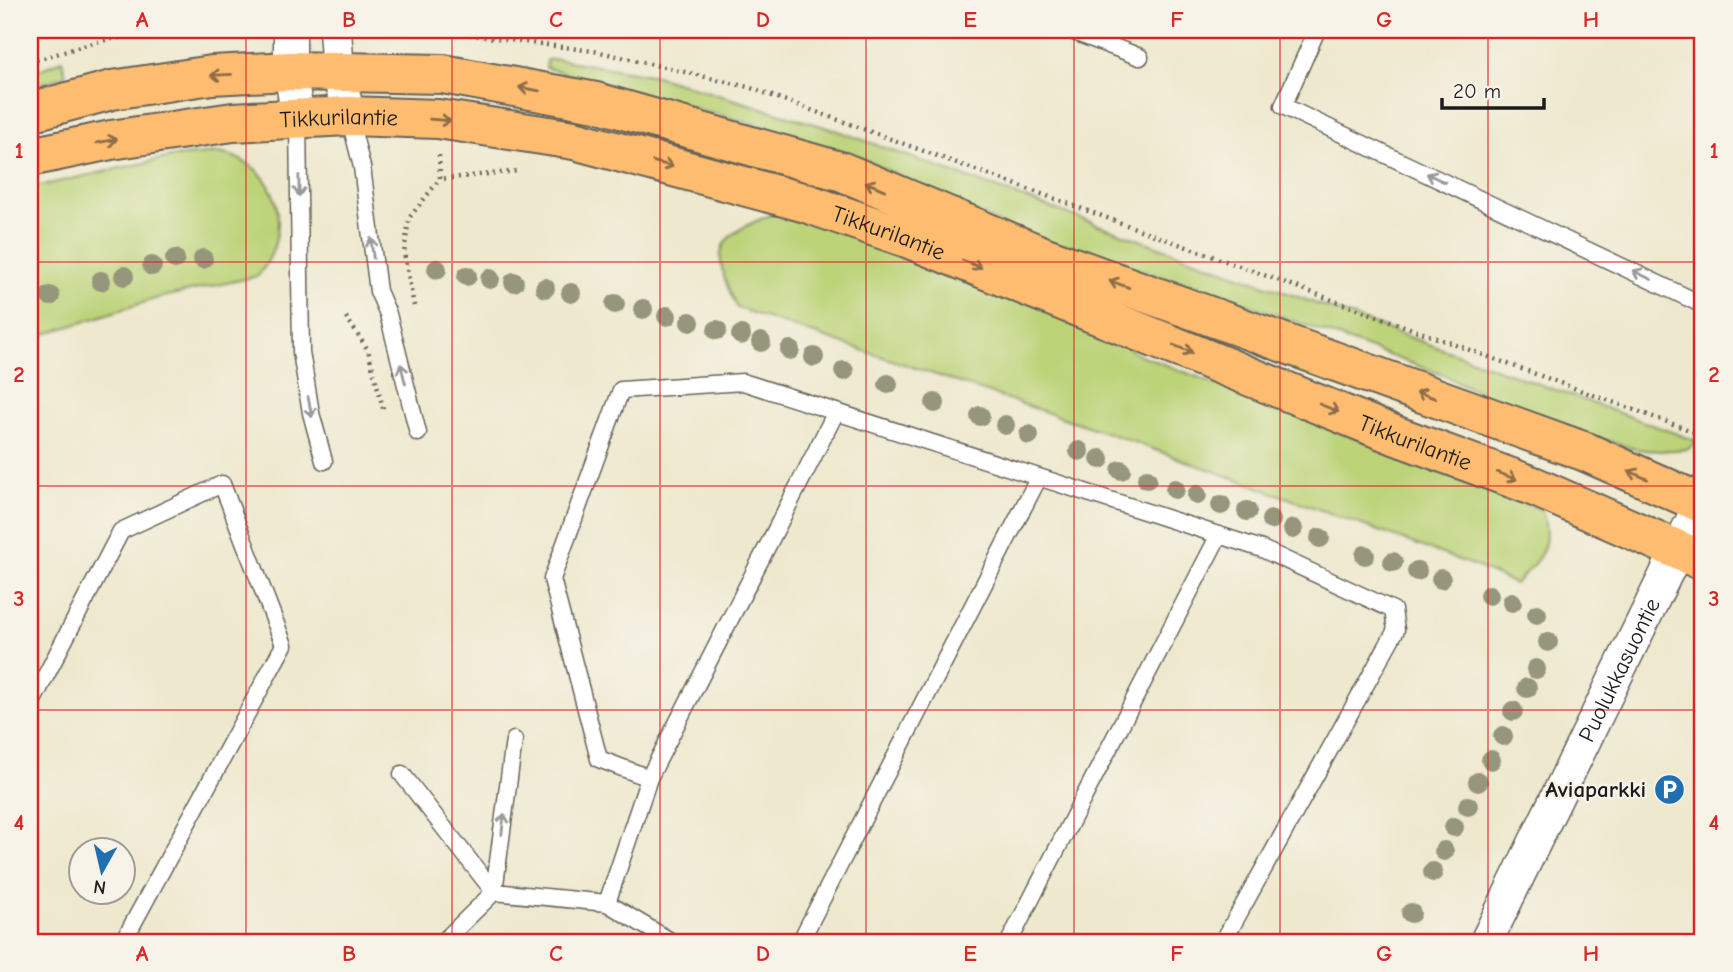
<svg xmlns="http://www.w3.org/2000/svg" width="1733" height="972" font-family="'Comic Neue',sans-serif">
	<rect width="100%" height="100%" fill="#f7f3e8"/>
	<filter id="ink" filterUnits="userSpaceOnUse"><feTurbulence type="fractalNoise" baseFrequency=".0143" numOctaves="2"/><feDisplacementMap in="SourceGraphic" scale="14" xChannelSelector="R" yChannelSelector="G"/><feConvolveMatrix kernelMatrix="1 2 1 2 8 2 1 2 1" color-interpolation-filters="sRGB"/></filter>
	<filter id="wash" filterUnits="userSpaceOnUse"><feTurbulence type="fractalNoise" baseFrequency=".00686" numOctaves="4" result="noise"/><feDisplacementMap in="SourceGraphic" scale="28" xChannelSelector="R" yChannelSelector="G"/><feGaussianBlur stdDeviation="1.57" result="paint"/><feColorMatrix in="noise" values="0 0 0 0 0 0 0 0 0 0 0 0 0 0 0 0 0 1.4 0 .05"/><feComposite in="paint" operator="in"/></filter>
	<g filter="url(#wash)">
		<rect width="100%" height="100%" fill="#eee8ce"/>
		<path fill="#bcd378" stroke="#6c784a" stroke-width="2" d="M556 59 656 76 838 131 1697 441 1688 449 1660 451 1635 449 1598 438 1508 407 1446 376 1233 299 1017 232 859 157 794 135 546 68 547 60Z
			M62 60 66 76 30 87V74Z
			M219 153C282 164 294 231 258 276L158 298 30 339V188L171 157Z
			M775 213 812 218 1112 334 1135 353 1542 510C1553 548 1541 557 1515 584L1478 567 1117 436 737 308C709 247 714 238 775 213Z"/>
	</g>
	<g filter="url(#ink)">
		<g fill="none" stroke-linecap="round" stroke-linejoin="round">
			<defs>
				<path id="service" d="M1069 30 1140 57
					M1317 30 1283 106 1703 305
					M349 116 362 167 378 291 388 314 418 433
					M298 118 301 352 311 413 324 461
					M30 706 121 531 222 484 284 645 123 942
					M402 774 494 892 607 903 672 942
					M649 778 836 412
					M607 903 649 778 599 759 552 579 621 390 743 382 1262 549 1393 610 1396 630 1223 942
					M443 942 494 892 514 740
					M800 942 1039 477
					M1009 942 1219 535"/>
				<g id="minor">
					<path d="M290 30V71L298 118"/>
					<path d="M335 30 338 72 349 116"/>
					<path id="s1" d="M1486 942 1703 498"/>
				</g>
				<g id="primary">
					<path d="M30 112 112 90 212 75 290 71 443 74 596 102 843 172 1043 256 1586 452 1703 504"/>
					<path id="s2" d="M30 157 111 140 233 122 349 116 438 119 574 140 806 203 907 238 1397 436 1533 486 1703 561"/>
				</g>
			</defs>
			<use href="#service" stroke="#66635a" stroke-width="19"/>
			<use href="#minor" stroke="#66635a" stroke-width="35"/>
			<use href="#primary" stroke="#66635a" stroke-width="42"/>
			<path stroke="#66635a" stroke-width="4.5" stroke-dasharray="2 5" stroke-linecap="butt" d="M435 30 600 52 748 87 1703 435
				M30 62 100 41 163 30
				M439 155 440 179 519 171
				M414 306 404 253 409 218 440 179
				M346 317 368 350 384 412"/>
			<use href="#service" stroke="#fff" stroke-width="16"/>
			<use href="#minor" stroke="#fff" stroke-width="32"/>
			<use href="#primary" stroke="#febc70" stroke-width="38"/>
		</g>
		<g fill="#95967c">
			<circle cx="175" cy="259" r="10"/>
			<circle cx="203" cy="259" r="10"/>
			<circle cx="152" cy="266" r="10"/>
			<circle cx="437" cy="269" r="10"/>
			<circle cx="124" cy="276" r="10"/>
			<circle cx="467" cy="276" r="10"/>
			<circle cx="490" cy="279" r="10"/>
			<circle cx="101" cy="281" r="10"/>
			<circle cx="514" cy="282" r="10"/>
			<circle cx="545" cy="288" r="10"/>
			<circle cx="571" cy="293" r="10"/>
			<circle cx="50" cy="296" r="10"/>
			<circle cx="615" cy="304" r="10"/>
			<circle cx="643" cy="309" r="10"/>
			<circle cx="667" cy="316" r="10"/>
			<circle cx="690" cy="322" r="10"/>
			<circle cx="717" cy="330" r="10"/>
			<circle cx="741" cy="335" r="10"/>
			<circle cx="761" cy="342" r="10"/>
			<circle cx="790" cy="350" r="10"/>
			<circle cx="814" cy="357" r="10"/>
			<circle cx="844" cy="371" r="10"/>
			<circle cx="888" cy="384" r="10"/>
			<circle cx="935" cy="403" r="10"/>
			<circle cx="980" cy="416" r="10"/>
			<circle cx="1005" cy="425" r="10"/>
			<circle cx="1029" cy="435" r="10"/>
			<circle cx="1079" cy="451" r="10"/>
			<circle cx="1100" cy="459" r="10"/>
			<circle cx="1121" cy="470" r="10"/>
			<circle cx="1147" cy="479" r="10"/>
			<circle cx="1175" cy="489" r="10"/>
			<circle cx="1197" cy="495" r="10"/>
			<circle cx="1221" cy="505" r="10"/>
			<circle cx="1247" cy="511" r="10"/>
			<circle cx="1271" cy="520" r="10"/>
			<circle cx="1293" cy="529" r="10"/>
			<circle cx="1320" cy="538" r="10"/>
			<circle cx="1365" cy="555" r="10"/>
			<circle cx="1393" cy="562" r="10"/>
			<circle cx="1417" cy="571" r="10"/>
			<circle cx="1441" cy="579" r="10"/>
			<circle cx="1489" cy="595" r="10"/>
			<circle cx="1512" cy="602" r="10"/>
			<circle cx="1537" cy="614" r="10"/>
			<circle cx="1548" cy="642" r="10"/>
			<circle cx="1536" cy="669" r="10"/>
			<circle cx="1527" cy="688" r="10"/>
			<circle cx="1513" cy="711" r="10"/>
			<circle cx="1503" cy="736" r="10"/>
			<circle cx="1491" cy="760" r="10"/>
			<circle cx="1478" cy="782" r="10"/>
			<circle cx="1468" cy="806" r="10"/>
			<circle cx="1454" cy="827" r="10"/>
			<circle cx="1444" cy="851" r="10"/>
			<circle cx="1433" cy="872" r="10"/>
			<circle cx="1411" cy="913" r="10"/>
		</g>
		<defs><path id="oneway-shaft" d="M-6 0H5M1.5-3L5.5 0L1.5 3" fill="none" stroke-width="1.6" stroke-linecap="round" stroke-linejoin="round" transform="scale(1.75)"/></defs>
		<g stroke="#8d6c46">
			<use href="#oneway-shaft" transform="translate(221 75) rotate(177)"/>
			<use href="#oneway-shaft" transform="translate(529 89) rotate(-170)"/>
			<use href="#oneway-shaft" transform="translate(440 120) rotate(5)"/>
			<use href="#oneway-shaft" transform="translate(107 141) rotate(-10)"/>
			<use href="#oneway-shaft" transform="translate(663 164) rotate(15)"/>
			<use href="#oneway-shaft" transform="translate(875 186) rotate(-157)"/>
			<use href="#oneway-shaft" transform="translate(972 264) rotate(22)"/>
			<use href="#oneway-shaft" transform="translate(1119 284) rotate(-160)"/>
			<use href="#oneway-shaft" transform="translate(1183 349) rotate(22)"/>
			<use href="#oneway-shaft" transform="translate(1426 395) rotate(-160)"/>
			<use href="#oneway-shaft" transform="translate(1329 408) rotate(22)"/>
			<use href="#oneway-shaft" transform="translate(1638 475) rotate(-156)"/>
			<use href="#oneway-shaft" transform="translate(1507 476) rotate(20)"/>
		</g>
		<g stroke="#999">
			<use href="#oneway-shaft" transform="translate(1436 178) rotate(-155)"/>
			<use href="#oneway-shaft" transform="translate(299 186) rotate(89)"/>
			<use href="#oneway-shaft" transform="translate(372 248) rotate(-97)"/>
			<use href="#oneway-shaft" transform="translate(1642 275) rotate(-155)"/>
			<use href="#oneway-shaft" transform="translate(403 374) rotate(-104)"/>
			<use href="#oneway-shaft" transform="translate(310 407) rotate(79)"/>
			<use href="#oneway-shaft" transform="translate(503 824) rotate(-83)"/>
		</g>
	</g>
	<path fill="none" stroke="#d62828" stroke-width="2" stroke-opacity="0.55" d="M246 30V942M452 30V942M660 30V942M866 30V942M1074 30V942M1280 30V942M1488 30V942M30 262H1703M30 486H1703M30 710H1703"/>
	<defs>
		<symbol id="parking-disc" viewBox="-11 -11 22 22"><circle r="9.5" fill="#1f6fb2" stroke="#f7f3e8"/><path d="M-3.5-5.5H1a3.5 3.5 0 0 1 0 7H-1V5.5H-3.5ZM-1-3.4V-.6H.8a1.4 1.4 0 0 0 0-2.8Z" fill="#fff"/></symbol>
	</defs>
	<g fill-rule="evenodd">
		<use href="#parking-disc" x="1652" y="772" width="35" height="35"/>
	</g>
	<g text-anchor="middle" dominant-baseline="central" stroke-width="5" stroke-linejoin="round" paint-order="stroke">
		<g font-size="23" fill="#1c1c1c" stroke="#f7f3e8">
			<text stroke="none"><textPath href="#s2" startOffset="312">Tikkurilantie</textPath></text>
			<text stroke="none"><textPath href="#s2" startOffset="877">Tikkurilantie</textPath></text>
			<text stroke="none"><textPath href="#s2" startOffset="1444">Tikkurilantie</textPath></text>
			<text stroke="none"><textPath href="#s1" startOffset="303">Puolukkasuontie</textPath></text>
		</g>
		<g font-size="23" font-weight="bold" fill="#1c1c1c" stroke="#f7f3e8" text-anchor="end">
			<text x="1646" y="789">Aviaparkki</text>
		</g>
	</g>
	<rect width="1733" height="972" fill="none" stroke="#f7f3e8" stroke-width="77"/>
	<g transform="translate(102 871) rotate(188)"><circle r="33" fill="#f7f3e8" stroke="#9f9d96" stroke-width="2"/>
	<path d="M0-5L12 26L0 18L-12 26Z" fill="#1f6fb2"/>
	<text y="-10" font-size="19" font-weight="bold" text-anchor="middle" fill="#1c1c1c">N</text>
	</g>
	<path d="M1442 98v10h102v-10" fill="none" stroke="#1c1c1c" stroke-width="3.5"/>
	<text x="1453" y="98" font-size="21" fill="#1c1c1c" stroke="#f7f3e8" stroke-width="5" paint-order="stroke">20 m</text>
	<rect x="38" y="38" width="1656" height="896" fill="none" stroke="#d62828" stroke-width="2.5"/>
	<g font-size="23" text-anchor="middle" font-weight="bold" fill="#d62828">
		<text x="142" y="27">A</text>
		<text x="349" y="27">B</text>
		<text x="556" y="27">C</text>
		<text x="763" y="27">D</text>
		<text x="970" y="27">E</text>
		<text x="1177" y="27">F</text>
		<text x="1384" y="27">G</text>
		<text x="1591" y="27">H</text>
		<text x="19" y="158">1</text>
		<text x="1714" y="158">1</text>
		<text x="19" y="382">2</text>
		<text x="1714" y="382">2</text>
		<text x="19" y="606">3</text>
		<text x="1714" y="606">3</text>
		<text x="19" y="830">4</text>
		<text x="1714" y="830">4</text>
		<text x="142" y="961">A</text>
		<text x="349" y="961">B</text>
		<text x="556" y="961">C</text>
		<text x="763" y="961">D</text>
		<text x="970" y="961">E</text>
		<text x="1177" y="961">F</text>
		<text x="1384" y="961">G</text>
		<text x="1591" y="961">H</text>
	</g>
</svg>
